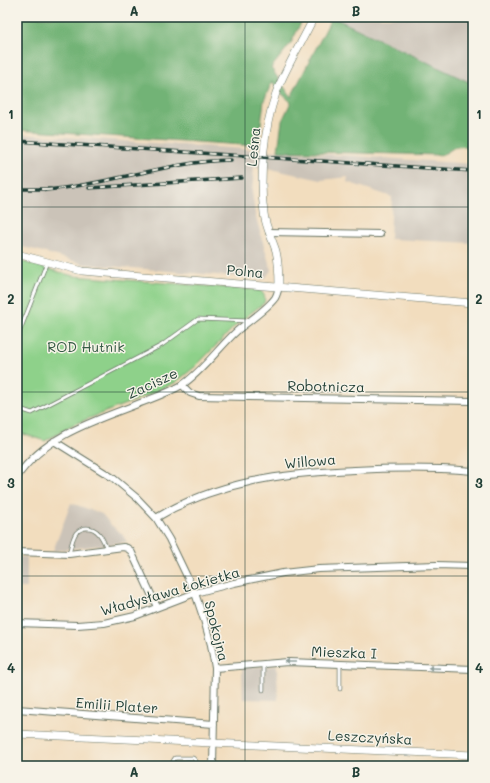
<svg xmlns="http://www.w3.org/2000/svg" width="490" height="783" font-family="Mali,sans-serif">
	<rect width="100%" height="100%" fill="#f7f3e8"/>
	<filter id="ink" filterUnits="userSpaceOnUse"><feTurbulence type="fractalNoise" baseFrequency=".025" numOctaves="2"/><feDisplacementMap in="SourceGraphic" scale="8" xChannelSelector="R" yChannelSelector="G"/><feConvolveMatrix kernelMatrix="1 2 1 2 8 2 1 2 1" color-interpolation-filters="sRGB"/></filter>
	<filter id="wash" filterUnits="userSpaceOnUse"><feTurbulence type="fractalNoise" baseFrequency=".012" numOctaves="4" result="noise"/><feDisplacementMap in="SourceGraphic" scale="16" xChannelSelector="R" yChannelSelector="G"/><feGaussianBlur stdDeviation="0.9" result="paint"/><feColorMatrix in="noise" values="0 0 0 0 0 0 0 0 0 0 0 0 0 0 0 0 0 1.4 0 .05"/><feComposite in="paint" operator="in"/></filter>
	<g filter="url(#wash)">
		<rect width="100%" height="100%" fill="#f2ddbe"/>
		<path fill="#cbc3b8" d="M332 17H473V84Z
			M17 134 473 164V243L390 239 392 197 347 182 348 177 321 180 275 170 254 167 252 192 255 214 271 270 265 279 84 264 36 250 17 246Z
			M71 503 102 514 111 525 122 534 127 542 53 551Z
			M17 557H27V588H17Z
			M277 666 278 700 243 699 242 667Z"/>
		<path fill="#8ed18a" stroke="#56875f" d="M17 260 73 276 259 290C264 293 266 297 264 303L239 322 196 366 176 382 154 393 72 425 45 441 17 432Z"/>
		<path fill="#72b376" stroke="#487855" d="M17 17H304L291 43 271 68 291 97 332 17 473 84V146L455 147 442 155 278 151 282 121 291 102 281 93 272 81 264 101 258 146 17 130Z"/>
	</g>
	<g filter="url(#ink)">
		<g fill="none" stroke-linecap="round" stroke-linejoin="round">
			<defs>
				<path id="service" d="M17 338 47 262
					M17 408 32 413 162 345 198 319 249 321
					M69 554C71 547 72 539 76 533 79 530 82 528 87 528 99 528 103 540 107 549
					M263 664V690
					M340 689V664
					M173 766V761L175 758H193L196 761V766"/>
				<path id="minor" d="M269 232 380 234
					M182 385 190 393 199 396 473 401
					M54 441 113 478 137 498 156 518 169 539 195 593 204 620 211 645 215 668 213 766
					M17 477C46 434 97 420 143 402 156 397 170 392 182 385 202 372 220 346 238 330 249 321 267 309 275 298 277 295 278 290 279 287
					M156 518C217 481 285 473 355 470 394 468 434 468 473 471
					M17 552 69 554 123 547 127 548 131 551 157 607
					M17 623 77 625 104 623 135 616 195 593 234 583 283 573 319 569 436 565 473 566
					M215 668 288 662 473 669
					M17 709 214 724"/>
				<path id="tertiary" d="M17 254 82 271 473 303
					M279 287C279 274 279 263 276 251 272 238 265 226 264 213 259 177 264 128 276 93 286 67 302 42 314 17
					M17 734 473 755"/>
			</defs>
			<use href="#service" stroke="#697564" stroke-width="4.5"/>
			<use href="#minor" stroke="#697564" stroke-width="8"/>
			<use href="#tertiary" stroke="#697564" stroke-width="8"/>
			<use href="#service" stroke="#fff" stroke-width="3"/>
			<use href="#minor" stroke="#fff" stroke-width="6"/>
			<use href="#tertiary" stroke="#fff" stroke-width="7"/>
			<defs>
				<path id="rail" d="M17 141 473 171
					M89 188 242 178
					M17 189H51
					M46 190C108 185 168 161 231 160"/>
			</defs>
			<use href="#rail" stroke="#1f3d34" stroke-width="3.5"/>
			<use href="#rail" stroke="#f7f3e8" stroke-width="2" stroke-dasharray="6" stroke-linecap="butt"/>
		</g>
		<defs><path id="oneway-solid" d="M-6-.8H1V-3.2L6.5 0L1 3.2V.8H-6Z"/></defs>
		<g fill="#8f9e9a">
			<use href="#oneway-solid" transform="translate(290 662) rotate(180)"/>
			<use href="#oneway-solid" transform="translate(434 668) rotate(-178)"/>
		</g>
	</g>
	<path fill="none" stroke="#1f3d34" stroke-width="1" stroke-opacity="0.55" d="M245 17V766M17 207H473M17 392H473M17 576H473"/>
	<g text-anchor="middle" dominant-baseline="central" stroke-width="3" stroke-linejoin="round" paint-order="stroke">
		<g font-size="14" fill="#1f3d34" stroke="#f7f3e8">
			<text transform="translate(253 147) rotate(-84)">Leśna</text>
			<text transform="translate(245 271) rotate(5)">Polna</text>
			<text transform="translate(152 383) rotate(-25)">Zacisze</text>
			<text transform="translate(326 386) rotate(1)">Robotnicza</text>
			<text transform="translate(310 461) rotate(-5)">Willowa</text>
			<text transform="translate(170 591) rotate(-16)">Władysława Łokietka</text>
			<text transform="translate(217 631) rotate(76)">Spokojna</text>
			<text transform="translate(344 652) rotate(2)">Mieszka I</text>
			<text transform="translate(117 705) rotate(4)">Emilii Plater</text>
			<text transform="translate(370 737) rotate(3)">Leszczyńska</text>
		</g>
		<g font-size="14" fill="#355b45" stroke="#f7f3e8">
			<text x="86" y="346">ROD Hutnik</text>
		</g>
	</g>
	<rect width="490" height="783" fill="none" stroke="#f7f3e8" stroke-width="44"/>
	<rect x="22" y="22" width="446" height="739" fill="none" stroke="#1f3d34" stroke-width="1.5"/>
	<g font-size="13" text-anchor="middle" font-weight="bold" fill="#1f3d34">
		<text x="134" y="16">A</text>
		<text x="356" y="16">B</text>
		<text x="11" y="119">1</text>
		<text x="479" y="119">1</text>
		<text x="11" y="304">2</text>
		<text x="479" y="304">2</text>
		<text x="11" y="488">3</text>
		<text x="479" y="488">3</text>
		<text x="11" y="673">4</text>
		<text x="479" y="673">4</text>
		<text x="134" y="777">A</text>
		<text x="356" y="777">B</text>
	</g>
</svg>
